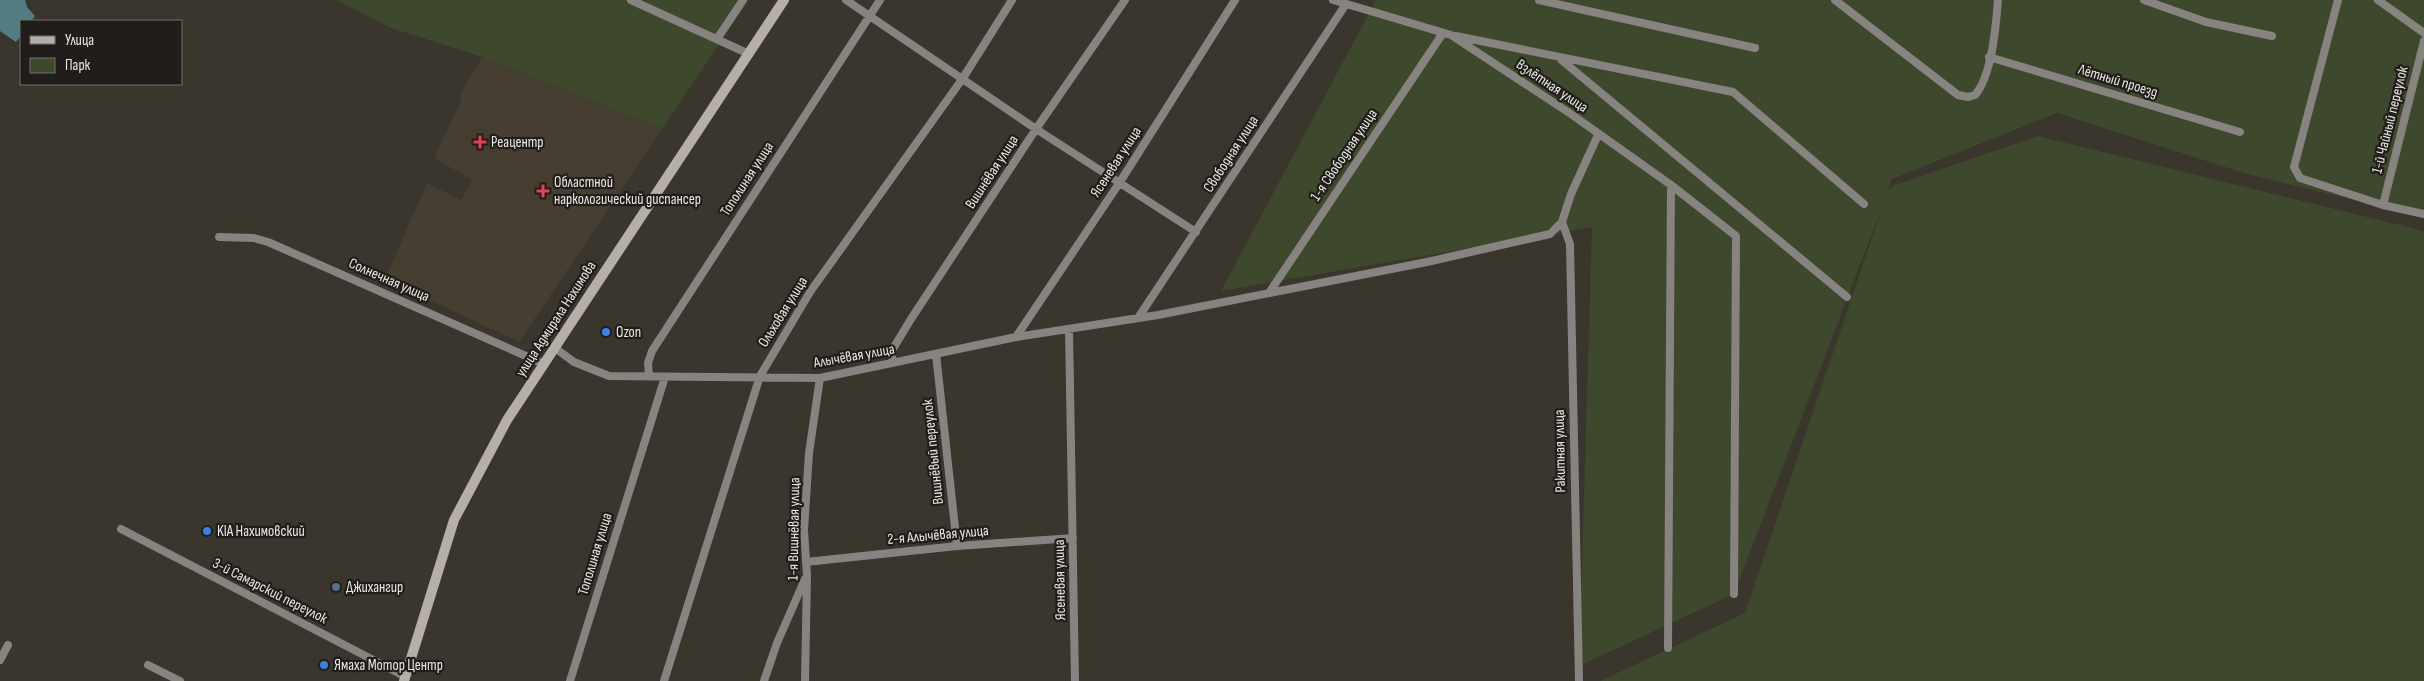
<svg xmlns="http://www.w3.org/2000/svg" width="2424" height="681" font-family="'Sofia Sans Condensed',sans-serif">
	<rect width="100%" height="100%" fill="#3a352d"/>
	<path fill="#463e30" d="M482 57 662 129 519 342 385 279 427 183 461 200 472 180 434 158 461 101V92Z"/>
	<path fill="#3d482c" d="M336 0H749L662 129 482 57 391 28Z
		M1376 0H2424V217L2247 174 2057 113 1892 179 1888 191 1892 186 2038 136 2424 231V681H1600L1745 613 1883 205 1734 594 1579 666 1592 227 1221 291Z"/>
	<path fill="#537e81" d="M0 0H25L27 7 35 16 31 21H21V35L16 42 0 31Z"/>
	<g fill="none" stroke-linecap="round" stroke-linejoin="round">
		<path stroke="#878380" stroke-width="8" d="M631 0 749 54
			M846 0 1036 129 1196 232
			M1333 0 1451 35 1571 114 1671 185 1736 236 1734 594
			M1539 0 1755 48
			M1835 0 1958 95 1968 97 1975 95C1992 76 1996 25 1998 0
			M2144 0 2206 22 2272 36
			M2338 0 2294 167 2300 178 2383 205 2424 214
			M2378 0 2424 33
			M1456 36 1733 92 1864 204
			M717 39 743 0
			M1989 57 2240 132
			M1559 58 1847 297
			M2383 205 2424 41
			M1562 222 1570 244 1579 681
			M219 237 254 238 268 242 544 364
			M1269 293 1443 33
			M1138 318 1346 4
			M1069 329 1075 681
			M1016 337 1120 182 1235 0
			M555 348 574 362 609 376 820 378 1016 337 1158 315 1427 262 1550 234 1562 222 1571 194 1598 135
			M936 354 957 546
			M893 363 891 352 911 319 1036 129 1125 0
			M649 377 648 363 652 351 880 0
			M121 529 406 677
			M806 562 957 546 1073 538
			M1668 648 1671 185
			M0 660 8 645
			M148 665 180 681
			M570 681 665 377
			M664 681 760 376 810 292 963 78 1012 0
			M764 681 777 643 805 579
			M805 681 807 575 804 530 809 453 820 378"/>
		<path stroke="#b5aea9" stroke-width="10" d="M404 681 454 520 507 420 784 0"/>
	</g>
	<g fill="#e0444e" stroke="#201d1a" stroke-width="2">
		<path d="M477.5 134.5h5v5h5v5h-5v5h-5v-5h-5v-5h5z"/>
		<path d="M540.5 183.5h5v5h5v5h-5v5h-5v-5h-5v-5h5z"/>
	</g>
	<g fill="#3f7fe0" stroke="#201d1a" stroke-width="2">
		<circle cx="606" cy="332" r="5"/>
		<circle cx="207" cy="531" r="5"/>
		<circle cx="324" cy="665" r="5"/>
	</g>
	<circle fill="#5c6f8a" stroke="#201d1a" stroke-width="2" cx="336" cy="587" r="5"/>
	<g text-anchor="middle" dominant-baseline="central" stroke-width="4.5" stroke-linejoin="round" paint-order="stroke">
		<g font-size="15" fill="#ebe8e3" stroke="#201d1a">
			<text transform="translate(2118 81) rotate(17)">Лётный проезд</text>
			<text transform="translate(1552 86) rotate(34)">Взлётная улица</text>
			<text transform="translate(2390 120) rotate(-76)">1-й Чайный переулок</text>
			<text transform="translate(1231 154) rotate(-57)">Свободная улица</text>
			<text transform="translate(1344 155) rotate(-56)">1-я Свободная улица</text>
			<text transform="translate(1116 162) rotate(-57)">Ясеневая улица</text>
			<text transform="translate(992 172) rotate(-57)">Вишнёвая улица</text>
			<text transform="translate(747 179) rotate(-57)">Тополиная улица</text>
			<text transform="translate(389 280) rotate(24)">Солнечная улица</text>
			<text transform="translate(783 312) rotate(-58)">Ольховая улица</text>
			<text transform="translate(556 319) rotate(-57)">улица Адмирала Нахимова</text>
			<text transform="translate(854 356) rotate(-10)">Алычёвая улица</text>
			<text transform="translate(1560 451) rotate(-91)">Ракитная улица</text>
			<text transform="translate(933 452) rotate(-96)">Вишнёвый переулок</text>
			<text transform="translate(794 529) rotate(-89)">1-я Вишнёвая улица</text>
			<text transform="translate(938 535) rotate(-5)">2-я Алычёвая улица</text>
			<text transform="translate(595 554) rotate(-73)">Тополиная улица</text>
			<text transform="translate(1060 580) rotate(-91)">Ясеневая улица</text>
			<text transform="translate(270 591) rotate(27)">3-й Самарский переулок</text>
		</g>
		<g font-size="15" fill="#ebe8e3" stroke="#201d1a" text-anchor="start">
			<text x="491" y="142">Реацентр</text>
			<text x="554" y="182">Областной<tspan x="554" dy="17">наркологический диспансер</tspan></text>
			<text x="616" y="332">Ozon</text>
			<text x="217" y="531">KIA Нахимовский</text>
			<text x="346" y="587">Джихангир</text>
			<text x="334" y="665">Ямаха Мотор Центр</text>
		</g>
	</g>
	<rect x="20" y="20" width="162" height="65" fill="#201d1a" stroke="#716e6a"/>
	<rect x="30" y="36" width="25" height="8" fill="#b5aea9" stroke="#716e6a"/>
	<text x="65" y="45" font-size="15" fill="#ebe8e3">Улица</text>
	<rect x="30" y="58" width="25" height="15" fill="#3d482c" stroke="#716e6a"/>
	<text x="65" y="70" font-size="15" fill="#ebe8e3">Парк</text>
</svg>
